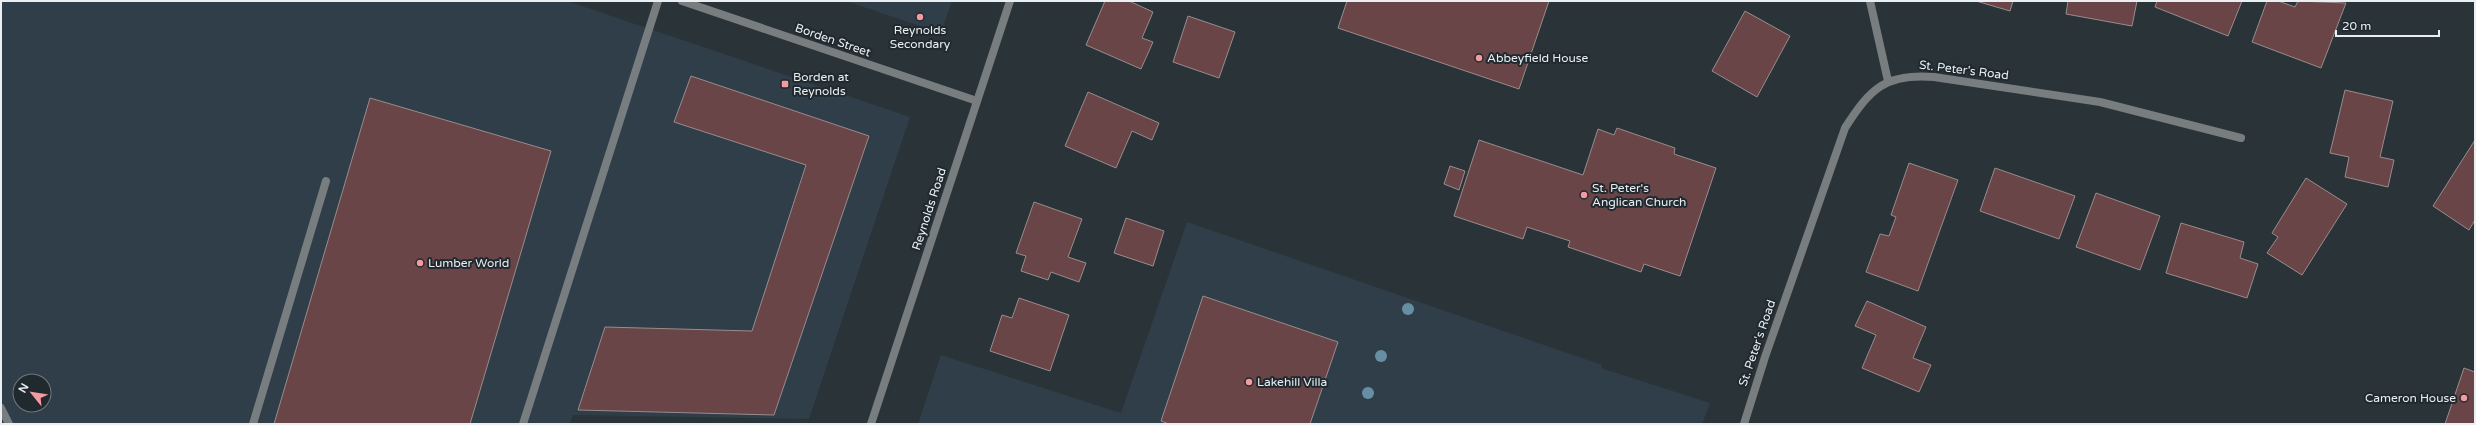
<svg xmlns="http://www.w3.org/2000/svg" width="2476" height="425" font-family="'Varela Round',sans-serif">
	<rect width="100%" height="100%" fill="#2a3338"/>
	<path fill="#2f3e48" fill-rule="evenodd" d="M1 1H567L910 117 809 419 573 415 570 424H1ZM20 381H44V405H20Z
		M846 1H952L941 33Z
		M1187 222 1602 365 1601 368 1710 403 1702 424H918L941 355 1121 413Z"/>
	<path fill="#694548" stroke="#998c8c" d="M1105 1H1129L1153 12 1142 38 1153 42 1141 69 1086 45Z
		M1347 1H1549L1519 89 1338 28Z
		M1976 1H2013L2010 11Z
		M2068 1H2137L2132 26 2066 14Z
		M2157 1H2242L2228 36 2155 7Z
		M2267 1H2278L2295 7 2298 1 2346 3 2321 68 2252 42Z
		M1745 11 1790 36 1757 97 1712 71Z
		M1188 16 1235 32 1219 78 1173 62Z
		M691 76 869 136 774 415 578 410 605 327 752 331 806 165 674 122Z
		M2345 90 2393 101 2380 157 2394 160 2388 187 2345 177 2349 157 2330 153Z
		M1088 92 1159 123 1152 140 1132 131 1116 168 1065 146Z
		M370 98 551 151 470 424H274Z
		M1617 128 1675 148 1674 154 1716 168 1680 276 1644 264 1641 272 1568 247 1570 241 1527 227 1523 239 1454 216 1479 140 1583 175 1598 129 1614 135Z
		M2475 140V220L2469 230 2433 206Z
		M1909 163 1958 180 1918 291 1866 272 1880 234 1889 236 1896 217 1891 215Z
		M1450 166 1465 171 1459 190 1444 184Z
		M1995 168 2075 196 2059 239 1980 211Z
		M2306 178 2347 204 2302 275 2267 253 2278 237 2272 233Z
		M2096 193 2160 216 2140 270 2076 247Z
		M1034 202 1082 219 1068 257 1086 263 1079 282 1051 272 1048 280 1021 271 1026 256 1016 253Z
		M1126 218 1164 231 1153 266 1114 253Z
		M2181 223 2244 242 2240 258 2258 264 2247 298 2166 273Z
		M1203 296 1338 342 1310 424H1169L1161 421Z
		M1019 298 1069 315 1050 371 990 351 1002 315 1012 318Z
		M1867 301 1926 327 1913 358 1931 365 1919 392 1862 368 1876 335 1855 326Z
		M2464 368 2475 372V424H2445Z"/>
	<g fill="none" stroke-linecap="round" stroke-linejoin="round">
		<path stroke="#787d80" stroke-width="8" d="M1 408 9 424
			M253 424 326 181
			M523 424 658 1"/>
		<path stroke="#787d80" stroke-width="8" d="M1870 1 1888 81
			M871 424 1010 1
			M1744 424 1765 357 1845 128C1870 89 1885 73 1934 77L2100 102 2241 138"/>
		<path stroke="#787d80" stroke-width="8" d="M682 1 977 101"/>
	</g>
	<g fill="#688ea4">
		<circle cx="1408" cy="309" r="6"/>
		<circle cx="1381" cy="356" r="6"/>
		<circle cx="1368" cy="393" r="6"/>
	</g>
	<g fill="#f49aa1" stroke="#20292e" stroke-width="1.5">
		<circle cx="920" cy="17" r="4"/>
		<circle cx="1479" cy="58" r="4"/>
		<rect x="781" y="80" width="8" height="8" rx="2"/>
		<circle cx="1584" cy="195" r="4"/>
		<circle cx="420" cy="263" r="4"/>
		<circle cx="1249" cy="382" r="4"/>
		<circle cx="2464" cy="398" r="4"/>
	</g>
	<g text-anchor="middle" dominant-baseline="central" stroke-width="4" stroke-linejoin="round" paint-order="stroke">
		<g font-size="12" fill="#e9eff3" stroke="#20292e" text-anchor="start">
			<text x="920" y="30" text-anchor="middle">Reynolds<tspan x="920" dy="14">Secondary</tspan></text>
			<text x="1487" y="58">Abbeyfield House</text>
			<text x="793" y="77">Borden at<tspan x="793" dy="14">Reynolds</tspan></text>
			<text x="1592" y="188">St. Peter's<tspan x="1592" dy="14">Anglican Church</tspan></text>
			<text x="428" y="263">Lumber World</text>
			<text x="1257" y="382">Lakehill Villa</text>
			<text x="2456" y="398" text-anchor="end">Cameron House</text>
		</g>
		<g font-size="12" fill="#e9eff3" stroke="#20292e">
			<text transform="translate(833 40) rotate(19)">Borden Street</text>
			<text transform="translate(1964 70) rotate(7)">St. Peter's Road</text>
			<text transform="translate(929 209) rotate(-72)">Reynolds Road</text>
			<text transform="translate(1757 343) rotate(-71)">St. Peter's Road</text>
		</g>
	</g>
	<rect width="2476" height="425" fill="none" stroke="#e9eff3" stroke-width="4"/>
	<g transform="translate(32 393) rotate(300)"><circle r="19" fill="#20292e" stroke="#70787d"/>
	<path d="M0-3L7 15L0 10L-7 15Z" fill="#f49aa1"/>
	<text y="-6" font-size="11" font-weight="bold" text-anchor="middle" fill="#e9eff3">N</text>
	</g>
	<path d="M2336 30v6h103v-6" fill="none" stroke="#e9eff3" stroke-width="2"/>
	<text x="2342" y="30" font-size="12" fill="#e9eff3" stroke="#20292e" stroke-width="3" paint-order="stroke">20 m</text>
</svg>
